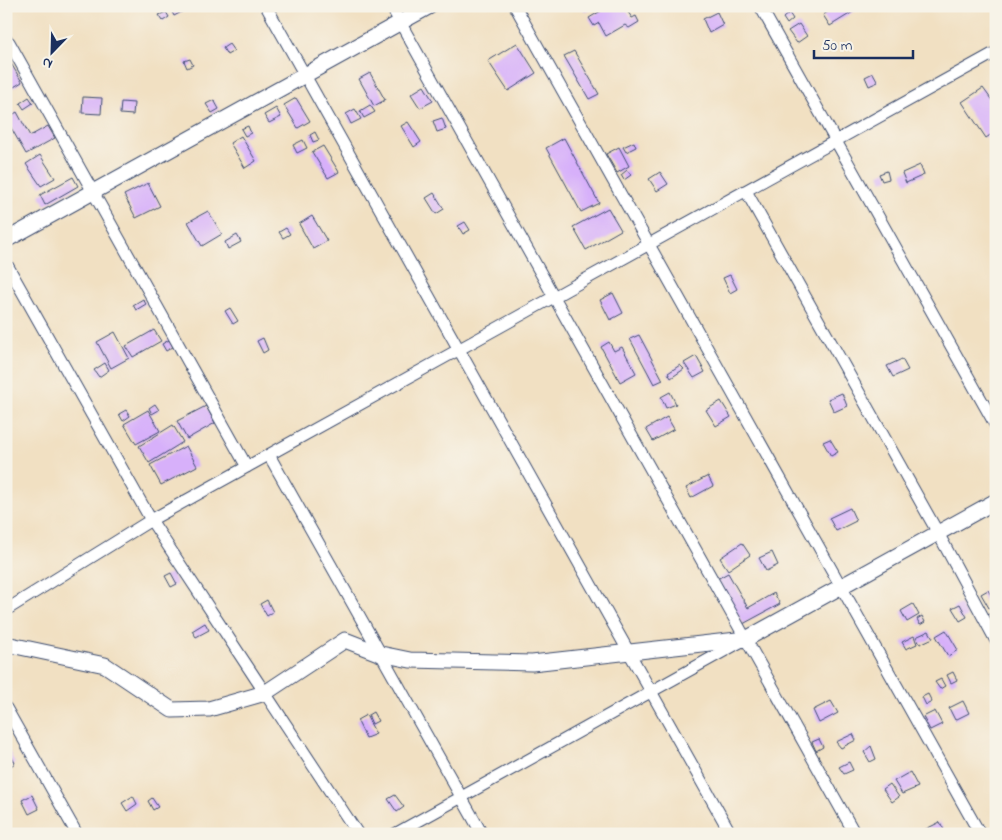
<svg xmlns="http://www.w3.org/2000/svg" width="1002" height="840" font-family="'Indie Flower',sans-serif">
	<rect width="100%" height="100%" fill="#f7f3e8"/>
	<filter id="ink" filterUnits="userSpaceOnUse"><feTurbulence type="fractalNoise" baseFrequency=".02" numOctaves="2"/><feDisplacementMap in="SourceGraphic" scale="10" xChannelSelector="R" yChannelSelector="G"/><feConvolveMatrix kernelMatrix="1 2 1 2 8 2 1 2 1" color-interpolation-filters="sRGB"/></filter>
	<filter id="wash" filterUnits="userSpaceOnUse"><feTurbulence type="fractalNoise" baseFrequency=".0096" numOctaves="4" result="noise"/><feDisplacementMap in="SourceGraphic" scale="20" xChannelSelector="R" yChannelSelector="G"/><feGaussianBlur stdDeviation="1.12" result="paint"/><feColorMatrix in="noise" values="0 0 0 0 0 0 0 0 0 0 0 0 0 0 0 0 0 1.4 0 .05"/><feComposite in="paint" operator="in"/></filter>
	<g filter="url(#wash)">
		<rect width="100%" height="100%" fill="#f1e0c2"/>
		<g id="blocks">
			<path fill="#d7b0fa" d="M156 6H169L158 12Z
				M172 6H188L189 8 174 16 170 8Z
				M582 6H589L591 8 585 12Z
				M609 6H624L632 18 636 16 639 22 629 28 625 25 606 36 599 23 594 26 589 18Z
				M822 6H830L831 8 825 11Z
				M837 6H854L856 10 830 26 823 15Z
				M166 12 169 17 163 21 159 15Z
				M717 12 723 25 709 33 703 19Z
				M789 13 793 19 787 24 783 18Z
				M799 24 807 36 797 43 788 31Z
				M517 43 536 73 508 91 488 61Z
				M229 44 234 51 227 55 223 48Z
				M574 51 599 94 589 99 564 56Z
				M6 55 22 82 9 90 6 85Z
				M190 59 193 65 187 68 184 61Z
				M370 73 385 100 374 106 359 79Z
				M873 73 878 82 869 86 865 77Z
				M424 86 433 101 420 108 411 94Z
				M983 88 996 106V131L986 138 962 102Z
				M29 97 33 103 24 109 20 103Z
				M83 97 102 98 101 114 82 113Z
				M296 98 310 121 298 128 284 105Z
				M214 100 219 109 212 113 206 104Z
				M121 102 134 103 133 115 120 114Z
				M370 105 375 112 364 118 360 111Z
				M276 108 281 117 269 123 264 115Z
				M355 109 361 119 351 124 346 114Z
				M17 112 30 136 48 126 55 138 26 154 6 119Z
				M442 118 446 129 437 132 433 121Z
				M408 122 421 142 414 147 401 126Z
				M248 126 251 133 245 136 241 129Z
				M315 132 319 140 313 142 310 135Z
				M241 136 256 161 245 168 230 143Z
				M564 138 599 203 581 212 546 148Z
				M303 140 307 148 297 153 293 145Z
				M634 142 636 147 626 152 623 147Z
				M323 146 339 172 328 178 312 152Z
				M619 147 629 166 617 173 606 154Z
				M40 155 55 178 41 186 26 164Z
				M920 165 924 175 906 183 902 173Z
				M627 170 631 175 624 180 621 175Z
				M887 171 889 179 882 181 879 174Z
				M660 172 668 184 657 191 649 179Z
				M73 177 78 186 45 205 40 195Z
				M148 183 160 206 136 218 124 195Z
				M434 193 444 209 436 214 426 198Z
				M608 208 621 230 586 250 573 227Z
				M208 211 222 234 202 246 188 222Z
				M312 216 327 241 313 249 299 224Z
				M465 222 470 230 463 234 458 226Z
				M286 228 290 234 283 238 279 232Z
				M237 235 241 242 228 249 225 242Z
				M730 275 737 289 730 293 723 278Z
				M613 293 623 313 610 320 600 300Z
				M143 299 146 304 136 310 133 305Z
				M230 308 238 321 233 324 225 311Z
				M154 330 161 341 133 357 126 346Z
				M115 332 129 358 111 368 97 342Z
				M639 335 663 380 654 384 630 339Z
				M263 338 268 350 263 353 257 341Z
				M169 340 173 347 166 351 162 344Z
				M609 342 614 351 622 347 636 373 620 382 601 347Z
				M696 356 705 372 694 378 684 363Z
				M902 359 908 370 893 377 887 366Z
				M105 363 109 370 99 377 94 370Z
				M680 365 684 369 671 378 668 373Z
				M670 392 676 404 666 408 661 397Z
				M842 393 847 406 834 412 828 399Z
				M721 401 731 417 716 426 706 410Z
				M155 404 159 410 152 414 149 408Z
				M206 406 215 423 187 439 177 421Z
				M126 410 130 416 123 421 119 414Z
				M148 410 160 431 136 444 124 424Z
				M667 417 674 429 653 441 646 429Z
				M173 425 183 442 149 463 139 446Z
				M830 439 838 452 831 456 823 442Z
				M186 446 197 466 161 485 150 465Z
				M708 476 713 486 691 498 686 488Z
				M850 508 856 521 836 531 829 518Z
				M742 543 750 555 728 570 720 558Z
				M772 552 778 565 766 571 759 558Z
				M171 573 177 584 171 587 165 576Z
				M728 573 748 608 774 593 780 604 743 624 717 579Z
				M988 590 996 604 989 608 981 594Z
				M267 600 273 612 267 616 260 604Z
				M913 604 919 615 907 622 901 611Z
				M960 604 967 617 960 621 952 608Z
				M922 616 925 622 920 625 917 619Z
				M205 623 209 630 196 637 192 631Z
				M946 630 958 650 948 656 936 636Z
				M929 631 933 638 920 644 916 637Z
				M914 636 917 644 906 649 902 642Z
				M953 672 957 680 951 683 947 675Z
				M941 679 945 686 940 689 935 682Z
				M928 694 932 702 926 705 922 697Z
				M831 701 838 713 819 723 813 710Z
				M963 701 969 713 955 720 949 708Z
				M935 711 942 724 930 730 923 717Z
				M373 712 378 721 372 724 368 715Z
				M366 715 376 734 366 738 357 720Z
				M853 734 856 740 841 748 836 742Z
				M819 739 823 747 816 751 812 742Z
				M871 746 876 759 870 762 864 752Z
				M8 750 15 763 8 768 6 751Z
				M849 762 853 770 844 774 839 767Z
				M910 772 918 787 902 794 894 781Z
				M890 784 899 797 892 802 883 789Z
				M32 795 39 809 29 814 22 800Z
				M395 795 404 807 397 812 388 799Z
				M133 796 137 804 127 811 122 803Z
				M152 798 158 807 153 810 148 801Z
				M940 822 946 834H917L924 830Z"/>
		</g>
	</g>
	<g filter="url(#ink)">
		<use href="#blocks" fill-opacity="0" stroke="#3b4a6d" stroke-width="1"/>
		<g fill="none" stroke-linecap="round" stroke-linejoin="round">
			<defs>
				<path id="minor" d="M266 6 731 834
					M391 6 855 834
					M515 6 980 834
					M760 6 996 426
					M9 42 247 467
					M746 191 938 533 996 641
					M6 263 151 520 358 834
					M269 455 482 834
					M6 610 151 520 996 52
					M6 708 77 834
					M395 834 742 641"/>
				<path id="tertiary" d="M6 240 430 6
					M6 644 105 665 172 710 209 709 265 693 345 640 381 654 410 660 532 663 746 639 996 501"/>
			</defs>
			<use href="#minor" stroke="#3b4a6d" stroke-width="13"/>
			<use href="#tertiary" stroke="#3b4a6d" stroke-width="17"/>
			<use href="#minor" stroke="#fff" stroke-width="11"/>
			<use href="#tertiary" stroke="#fff" stroke-width="15"/>
		</g>
	</g>
	<rect width="1002" height="840" fill="none" stroke="#f7f3e8" stroke-width="25"/>
	<g transform="translate(52 52) rotate(203)" stroke="#f7f3e8" stroke-width="4" paint-order="stroke">
	<path d="M0-4L9 19L0 12L-9 19Z" fill="#1b2f5e"/>
	<text y="-8" font-size="14" font-weight="bold" text-anchor="middle" fill="#1b2f5e">N</text>
	</g>
	<path d="M814 50v8h99v-8" fill="none" stroke="#1b2f5e" stroke-width="2.5"/>
	<text x="822" y="50" font-size="15" fill="#1b2f5e" stroke="#f7f3e8" stroke-width="4" paint-order="stroke">50 m</text>
</svg>
